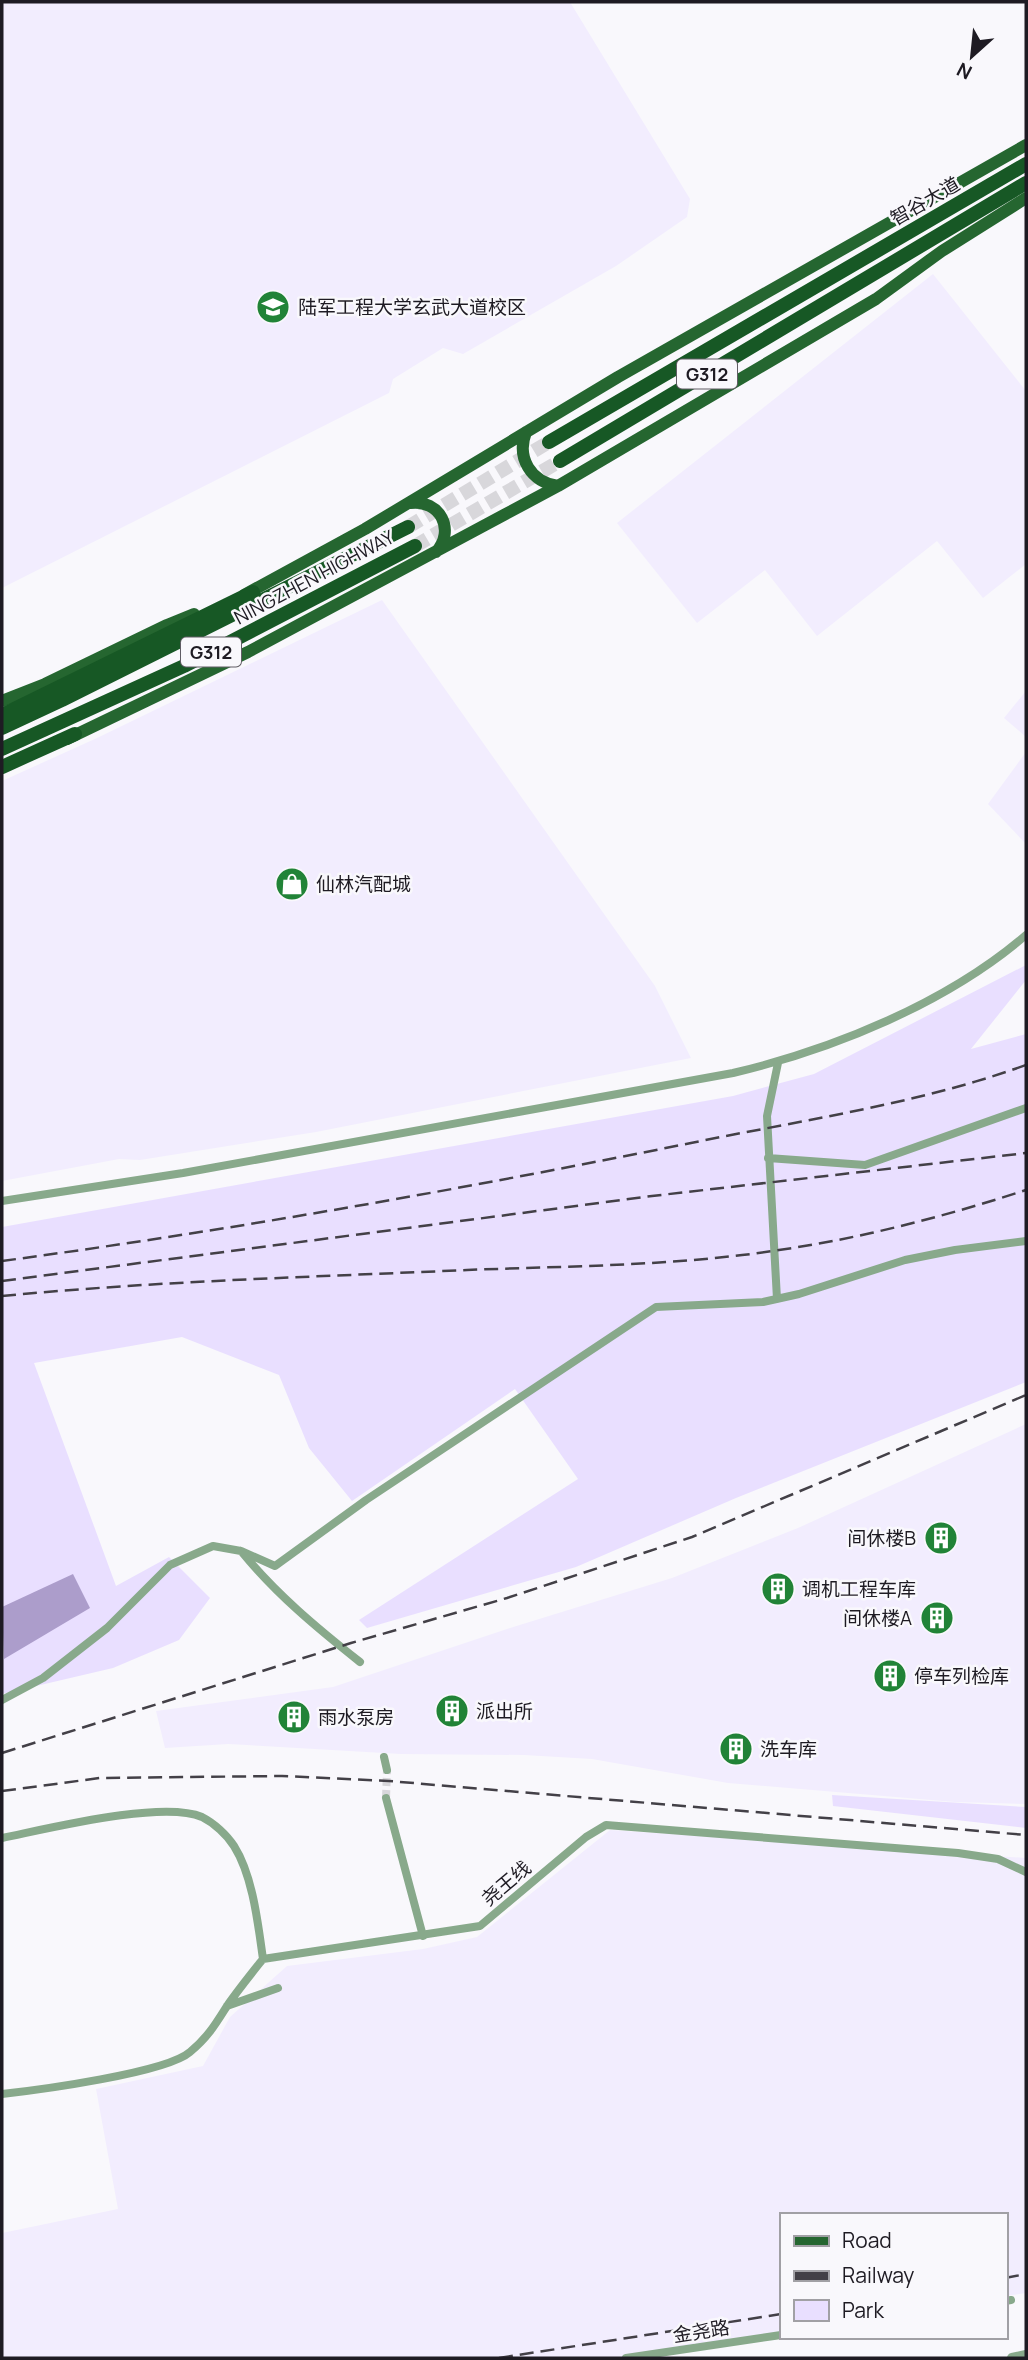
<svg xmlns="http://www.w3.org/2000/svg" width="1028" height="2360" font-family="Manrope,'Noto Sans SC',sans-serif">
	<rect width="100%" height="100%" fill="#f9f8fc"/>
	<path fill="#f2edfe" d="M2 2H570L690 199 687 217 616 266 463 354 443 348 393 379 389 393 2 588Z
		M933 274 1026 391V564L983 598 937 541 817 636 765 570 697 623 617 523Z
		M382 600 655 986 691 1058 316 1132 140 1160 119 1159 2 1181V781L97 738Z
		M1026 691V737L1004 718Z
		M1026 752V844L988 804Z
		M1026 1424V1804L955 1802 728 1783 592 1759 524 1755 401 1754 228 1744 165 1748 156 1711 333 1687 510 1628 672 1578 798 1528Z
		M610 1830 1026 1858V2293L1005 2296V2215H781V2334L639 2358H2V2233L118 2209 96 2089 203 2066 230 2017 287 1966 423 1949 477 1937Z"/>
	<path fill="#e9dfff" d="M1026 965V980L971 1049 1026 1034V1382L736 1498 576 1567 367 1628 359 1620 578 1479 515 1389 352 1501 309 1448 279 1375 182 1337 34 1363 116 1586 169 1557 210 1598 179 1640 113 1668 2 1694V1227L733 1096 814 1074Z
		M832 1795 1026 1807V1828L833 1806Z"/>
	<path fill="#ac9dcb" d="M73 1574 90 1608 4 1659 2 1607Z"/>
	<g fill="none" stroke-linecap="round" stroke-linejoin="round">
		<path stroke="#d8d7db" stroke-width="8" stroke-dasharray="8 4" stroke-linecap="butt" d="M386 1798 387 1770"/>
		<path stroke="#d8d7db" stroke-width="14" stroke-dasharray="14 7" stroke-linecap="butt" d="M408 527 549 442
			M415 546 560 461"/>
		<path stroke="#88a98b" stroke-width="8" d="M768 1158 865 1165 1026 1108
			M2 1201 183 1173 733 1073C834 1049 947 1003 1026 935
			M777 1299 767 1116 778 1063
			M241 1551 275 1566 366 1500 656 1307 763 1302 799 1294 905 1260 955 1250 1026 1241
			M2 1700 43 1678 107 1628 170 1565 213 1546 241 1551C276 1594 317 1628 360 1662
			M384 1757 387 1770
			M386 1798 423 1936
			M2 1838C47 1829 162 1800 202 1817 214 1823 227 1835 234 1846 253 1876 258 1924 263 1959
			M227 2006 278 1988
			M2 2094C38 2090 166 2073 190 2052 208 2037 215 2025 227 2006 238 1990 251 1974 263 1959L480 1926 586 1837 606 1825 958 1853 998 1859 1026 1872
			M1005 2301 1011 2300
			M626 2358 781 2335"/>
		<path stroke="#88a98b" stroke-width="10" d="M1012 2358 1026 2355"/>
		<path stroke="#256630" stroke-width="12" d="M526 432C516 458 531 482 558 486
			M410 503C440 499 456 530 436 552
			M244 595 365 529 618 377 1026 145
			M2 701 45 684 167 625 194 614
			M67 739 248 652 558 486 876 299 942 251 1026 198"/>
		<path stroke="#175825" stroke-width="14" d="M549 442 1026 164
			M560 461 1026 183
			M2 715 253 592
			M2 728 62 700 408 527
			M2 749 184 666 415 546
			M2 767 75 734"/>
		<path stroke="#434047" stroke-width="2.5" stroke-dasharray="14 7" stroke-linecap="butt" d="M2 1261C233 1230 462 1189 691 1143 803 1120 918 1104 1026 1065
			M2 1281 652 1196 1026 1153
			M2 1296C157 1281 312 1277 467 1270 571 1266 676 1266 779 1250 863 1238 946 1216 1026 1190
			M2 1753 351 1643 507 1598 692 1537 1026 1395
			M2 1791 100 1778 282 1776 389 1781 1026 1835
			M1005 2278 1026 2274
			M499 2358 781 2314"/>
	</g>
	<defs>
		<symbol id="university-disc" viewBox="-11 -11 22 22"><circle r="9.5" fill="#218337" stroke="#f9f8fc"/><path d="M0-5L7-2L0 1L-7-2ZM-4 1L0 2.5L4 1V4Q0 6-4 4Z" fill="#fff"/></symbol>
		<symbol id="shop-disc" viewBox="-11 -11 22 22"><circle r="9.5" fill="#218337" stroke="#f9f8fc"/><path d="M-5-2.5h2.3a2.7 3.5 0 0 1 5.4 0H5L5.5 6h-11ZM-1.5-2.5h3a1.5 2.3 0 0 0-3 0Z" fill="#fff"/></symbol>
		<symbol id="building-disc" viewBox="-11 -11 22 22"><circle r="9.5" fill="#218337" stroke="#f9f8fc"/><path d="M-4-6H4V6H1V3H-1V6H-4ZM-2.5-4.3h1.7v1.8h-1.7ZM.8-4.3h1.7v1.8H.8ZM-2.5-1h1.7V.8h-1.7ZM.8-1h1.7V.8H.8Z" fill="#fff"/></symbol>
	</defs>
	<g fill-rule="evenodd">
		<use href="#university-disc" x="254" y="288" width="38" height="38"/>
		<use href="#shop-disc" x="273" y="865" width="38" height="38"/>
		<use href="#building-disc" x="922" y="1519" width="38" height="38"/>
		<use href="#building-disc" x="759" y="1570" width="38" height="38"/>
		<use href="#building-disc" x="918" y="1599" width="38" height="38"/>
		<use href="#building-disc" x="871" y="1657" width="38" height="38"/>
		<use href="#building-disc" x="433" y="1692" width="38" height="38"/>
		<use href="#building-disc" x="275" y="1698" width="38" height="38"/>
		<use href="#building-disc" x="717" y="1730" width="38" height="38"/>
	</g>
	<g text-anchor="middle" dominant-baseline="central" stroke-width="5" stroke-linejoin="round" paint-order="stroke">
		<g fill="#f9f8fc" stroke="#605d64" stroke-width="2">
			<rect x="677" y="359.5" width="60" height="29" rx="5"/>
			<rect x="181" y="637.5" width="60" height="29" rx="5"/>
		</g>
		<g font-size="18" font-weight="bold" fill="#1e1b23">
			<text x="707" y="374">G312</text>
			<text x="211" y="652">G312</text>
		</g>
		<g font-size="19" fill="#1e1b23" stroke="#f9f8fc">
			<text transform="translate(925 201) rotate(-30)">智谷大道</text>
			<text transform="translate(314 577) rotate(-28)">NINGZHEN HIGHWAY</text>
			<text transform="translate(506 1883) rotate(-40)">尧王线</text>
			<text transform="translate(701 2331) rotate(-9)">金尧路</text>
		</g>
		<g font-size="19" fill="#1e1b23" stroke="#f9f8fc" text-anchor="start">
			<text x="298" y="307">陆军工程大学玄武大道校区</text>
			<text x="316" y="884">仙林汽配城</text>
			<text x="916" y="1538" text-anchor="end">间休楼B</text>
			<text x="802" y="1589">调机工程车库</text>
			<text x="912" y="1618" text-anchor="end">间休楼A</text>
			<text x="914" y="1676">停车列检库</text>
			<text x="476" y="1711">派出所</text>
			<text x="318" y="1717">雨水泵房</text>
			<text x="760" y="1749">洗车库</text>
		</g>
	</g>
	<rect width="1028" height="2360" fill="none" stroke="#1e1b23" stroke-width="7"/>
	<rect x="780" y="2213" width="228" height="126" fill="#f9f8fc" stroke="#a1a0a5" stroke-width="2"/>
	<rect x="794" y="2236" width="35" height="10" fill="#256630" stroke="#a1a0a5" stroke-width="2"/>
	<text x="842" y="2248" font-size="21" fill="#1e1b23">Road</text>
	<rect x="794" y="2271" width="35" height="10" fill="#434047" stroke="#a1a0a5" stroke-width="2"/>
	<text x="842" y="2283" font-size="21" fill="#1e1b23">Railway</text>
	<rect x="794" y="2300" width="35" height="21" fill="#e9dfff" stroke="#a1a0a5" stroke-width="2"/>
	<text x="842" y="2318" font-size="21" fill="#1e1b23">Park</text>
	<g transform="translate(972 56) rotate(207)" stroke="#f9f8fc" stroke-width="5" paint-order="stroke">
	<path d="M0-5L12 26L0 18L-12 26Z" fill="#1e1b23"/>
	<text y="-10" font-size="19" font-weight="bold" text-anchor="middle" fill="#1e1b23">N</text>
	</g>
</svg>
